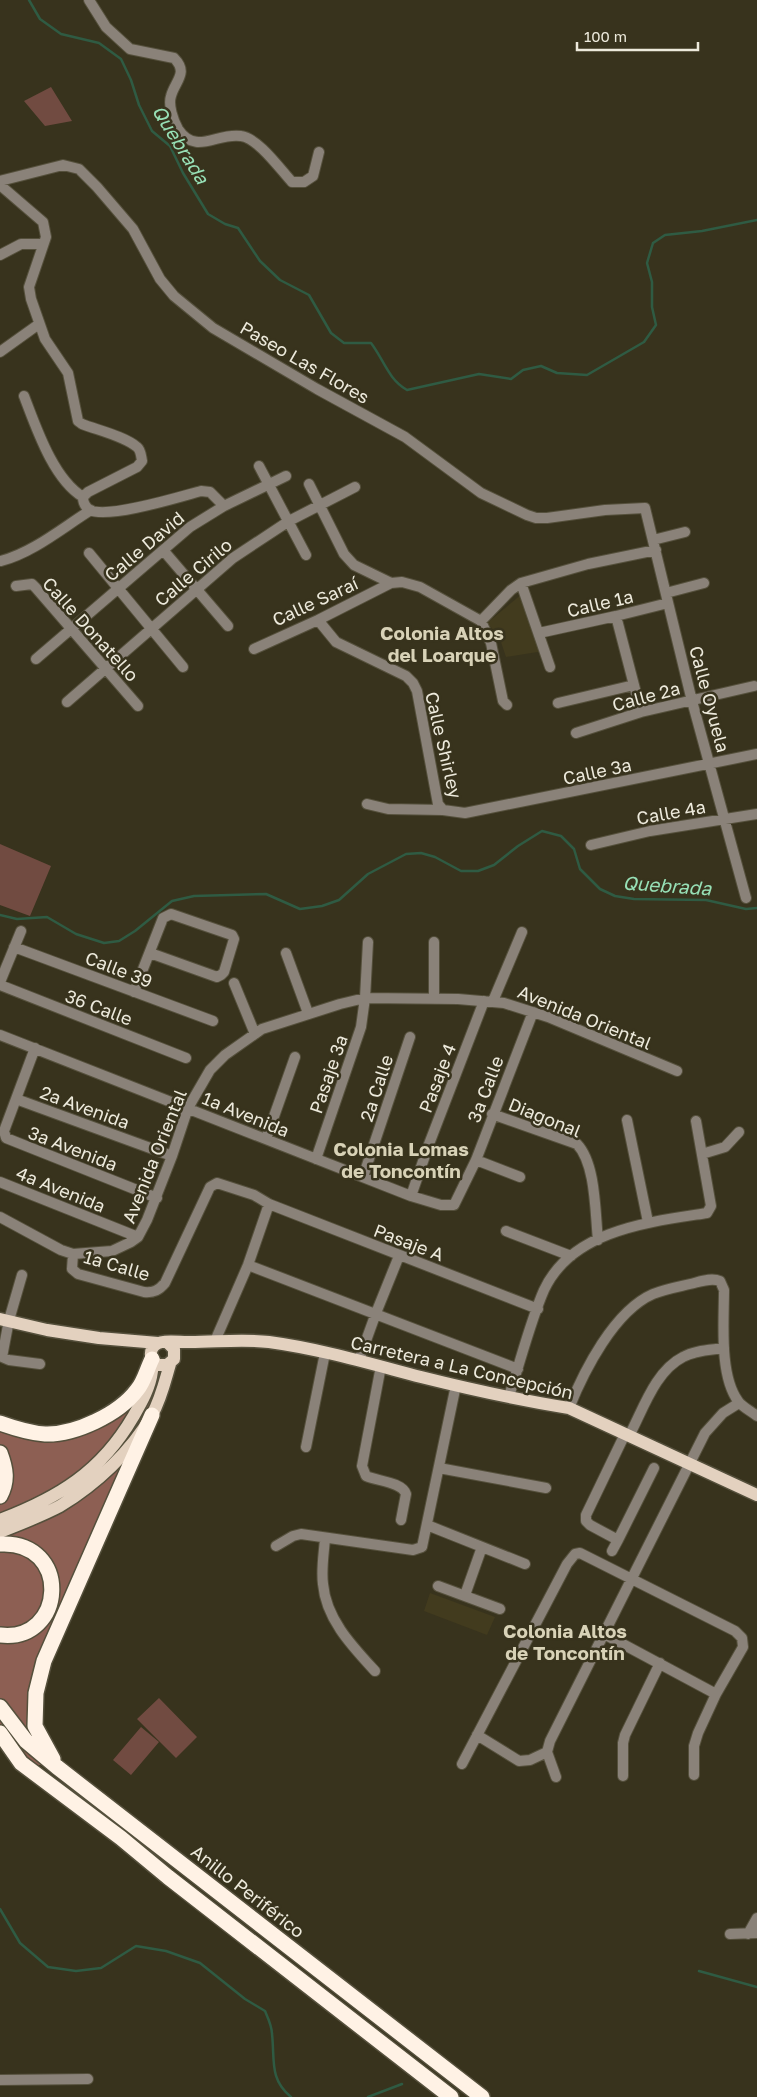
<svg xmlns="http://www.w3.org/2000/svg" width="757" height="2097" font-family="'Golos Text',sans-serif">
	<rect width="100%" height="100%" fill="#38331d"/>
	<path fill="#423b1e" d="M528 589 550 650 506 657 499 636 487 623Z
		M430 1593 495 1617 487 1635 424 1611Z"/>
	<path fill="#714b41" d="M51 87 72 121 45 126 24 101Z
		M0 844 51 866 30 916 0 905Z
		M159 1698 197 1737 176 1758 137 1719Z
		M141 1727 159 1742 131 1775 113 1760Z"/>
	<path fill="#8d5f53" d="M153 1361 170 1364 44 1661 35 1726 57 1767 21 1763 0 1747V1423L47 1434 114 1411Z"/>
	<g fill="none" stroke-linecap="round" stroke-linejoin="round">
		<path stroke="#2f5b43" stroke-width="2.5" d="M29 0 40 19 61 34 99 43 121 59 131 80 139 105 152 131 170 146 183 173 208 214 225 224 238 228 260 261 280 280 309 295 331 333 344 343H371C384 360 388 379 407 390L479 374 511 379 523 370 541 366 557 373 587 375 644 342 656 325 652 307V282L647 263 653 243 665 235 702 231 757 220
			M0 915 17 919 47 917 76 934 104 943 119 941 135 931 172 901 194 896 266 894 300 909 322 906 339 900 368 874 406 854 421 853 435 857 461 871H478L494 865 518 846 542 831 561 836 574 849 580 869 600 889 615 896 634 899 706 900 746 909 757 908
			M0 1909 20 1943 48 1967 76 1971 101 1968 136 1946 166 1951 200 1963 245 1999 265 2011C268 2018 272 2026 272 2034 275 2060 269 2079 291 2097
			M699 1971 757 1987
			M368 2097 402 2084"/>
		<defs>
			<path id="minor" d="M89 0 106 27 130 49 174 58C189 73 175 81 171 96 168 105 173 120 178 129 196 156 217 132 241 136 258 138 280 169 292 182H304L313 176 319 152
				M0 181 63 165 79 169 97 187 133 229 160 279 174 296 213 328 317 389 405 437 481 493 527 515 536 518H547L605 510 645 508 692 701 746 898
				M0 185 43 222 46 237 29 287 31 299 45 339 68 373 78 421 82 424C97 430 124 436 137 447 141 450 141 456 142 461L137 467 88 492 83 497C83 502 85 507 90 510 108 519 179 497 201 491L210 492 224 506
				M0 255 21 244H43
				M0 352 39 324
				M24 396C36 427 53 479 83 497
				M259 466 306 555
				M309 484 344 554 354 565 391 583 402 582 420 587 481 621 491 643 503 701 507 705
				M653 540 685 532
				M163 550 228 626
				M89 553 183 667
				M1 561C34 552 62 528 91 510
				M521 583 550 667
				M16 586 32 584 36 588 138 706
				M666 593 704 583
				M616 616 641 712
				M318 620 336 642 406 676 413 683 417 691 438 804 443 810
				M481 621 511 590 521 583 588 564 656 550
				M539 633 616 616 668 603
				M254 649 318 620 391 583
				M36 659 190 527 224 506 286 476
				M67 702 233 558 289 521 355 487
				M558 703 634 685
				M576 733 641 712 754 686
				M367 804 388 809 443 810 465 813 757 754
				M591 845 650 831 757 814
				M14 947 213 1021
				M286 953 308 1013
				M0 982 21 931
				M234 983 255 1034
				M0 985 186 1058
				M134 992 163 918 171 914 232 935 234 939 224 972 221 975 217 977 150 953
				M434 999V942
				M493 1001 522 932
				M0 1035 411 1196 441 1205H454L457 1199 476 1160 533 1012
				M35 1048 4 1131 6 1138 157 1198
				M16 1099 172 1156
				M492 1114 577 1144C596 1164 595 1212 598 1240
				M627 1120 648 1222
				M266 1139 295 1057
				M702 1154 725 1147 739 1132
				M316 1159 361 1027 365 998 368 942
				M476 1160 520 1177
				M363 1177 410 1037
				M0 1182 138 1237
				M411 1196 429 1144 484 1001
				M0 1217 61 1250 73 1254 112 1251 131 1242 138 1237 147 1220 172 1156 188 1108 210 1070 225 1055 262 1029 340 1004 365 998 458 999 504 1003 548 1017 677 1071
				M506 1231 571 1256
				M73 1254 72 1269 78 1274 144 1292C154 1293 159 1290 165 1283L210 1187 217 1183 254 1195 269 1204 538 1309
				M248 1265 518 1369
				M22 1275 9 1320 2 1357 9 1360 40 1364
				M215 1341 248 1265 269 1204
				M359 1360 376 1313 399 1256
				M381 1366 362 1466 366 1476C377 1481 402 1482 406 1494L401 1520
				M509 1396C520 1363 530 1322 544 1290 572 1230 649 1222 707 1213L711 1206 696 1121
				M569 1408C584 1371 614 1311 653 1294 665 1289 677 1287 690 1284 699 1282 711 1277 720 1281L724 1290C724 1321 719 1375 738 1401 742 1407 751 1411 757 1416
				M625 1434 586 1515V1521L590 1525 618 1540 654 1468
				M629 1436C643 1410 655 1371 683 1357 695 1350 711 1350 724 1348
				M306 1447 325 1353
				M439 1468 546 1488
				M427 1525 525 1564
				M325 1538C324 1553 321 1569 323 1584 326 1619 352 1646 375 1671
				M276 1546 293 1536 301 1534 413 1550 422 1547 456 1385
				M612 1551 618 1540
				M438 1586 500 1609
				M465 1595 482 1547
				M604 1634 716 1694
				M477 1735 519 1761 530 1760 547 1752
				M462 1764 567 1564 575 1554 580 1553 735 1631 742 1638 743 1647 716 1694 698 1733 694 1746V1775
				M623 1776V1743L625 1735 660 1663
				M556 1777 547 1752 550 1741 705 1433 723 1413 739 1403
				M730 1934 757 1933
				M748 1934 757 1918
				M0 2080 88 2079"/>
			<path id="major" d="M0 1319 47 1330 99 1338 158 1343
				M168 1343 174 1349V1359L167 1365H158C154 1362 150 1358 151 1353 152 1336 179 1343 190 1342 217 1342 243 1339 269 1342 321 1349 371 1364 421 1377 469 1389 519 1400 569 1408L757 1495
				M0 1520C58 1498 101 1472 133 1417 141 1403 150 1388 152 1371
				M0 1532C20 1524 41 1516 60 1506 96 1484 131 1452 152 1415 161 1399 165 1381 170 1364"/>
			<path id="highway" d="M0 1423C14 1428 30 1433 45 1434 75 1435 119 1414 137 1390 144 1382 147 1369 152 1359
				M0 1453C6 1469 8 1481 0 1496
				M0 1544C72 1540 66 1643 0 1635
				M0 1707 26 1741 57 1767 482 2097
				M0 1733 21 1763 121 1838 168 1877 451 2097
				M53 1759 35 1726 36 1693 44 1661 152 1415"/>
		</defs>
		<use href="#minor" stroke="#55503c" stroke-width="12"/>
		<use href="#major" stroke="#55503c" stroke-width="15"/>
		<use href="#highway" stroke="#55503c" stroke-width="18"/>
		<use href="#minor" stroke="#8a8279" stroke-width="10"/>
		<use href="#major" stroke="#e3d1bf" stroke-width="12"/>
		<use href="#highway" stroke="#fff2e5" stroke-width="15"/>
	</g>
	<g text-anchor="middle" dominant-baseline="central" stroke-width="5" stroke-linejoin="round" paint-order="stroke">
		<g font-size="18" fill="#edeadc" stroke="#38331d">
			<text transform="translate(305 362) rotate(30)">Paseo Las Flores</text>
			<text transform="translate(144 546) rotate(-40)">Calle David</text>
			<text transform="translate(193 572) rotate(-40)">Calle Cirilo</text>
			<text transform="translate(315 601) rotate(-25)">Calle Saraí</text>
			<text transform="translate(600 603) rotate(-13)">Calle 1a</text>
			<text transform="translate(91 629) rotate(48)">Calle Donatello</text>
			<text transform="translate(646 696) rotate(-15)">Calle 2a</text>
			<text transform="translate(710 699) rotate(75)">Calle Oyuela</text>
			<text transform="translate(444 745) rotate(77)">Calle Shirley</text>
			<text transform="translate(597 771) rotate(-12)">Calle 3a</text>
			<text transform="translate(671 812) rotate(-10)">Calle 4a</text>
			<text transform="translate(119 969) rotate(21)">Calle 39</text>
			<text transform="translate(99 1007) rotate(21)">36 Calle</text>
			<text transform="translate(585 1017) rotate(22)">Avenida Oriental</text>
			<text transform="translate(328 1074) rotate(-71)">Pasaje 3a</text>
			<text transform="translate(437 1078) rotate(-69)">Pasaje 4</text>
			<text transform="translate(376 1088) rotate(-72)">2a Calle</text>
			<text transform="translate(485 1089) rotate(-69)">3a Calle</text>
			<text transform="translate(85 1107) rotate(20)">2a Avenida</text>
			<text transform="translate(246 1114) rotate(22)">1a Avenida</text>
			<text transform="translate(545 1117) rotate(22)">Diagonal</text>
			<text transform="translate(73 1148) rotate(21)">3a Avenida</text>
			<text transform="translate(154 1156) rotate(-68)">Avenida Oriental</text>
			<text transform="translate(61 1189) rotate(22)">4a Avenida</text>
			<text transform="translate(409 1242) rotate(21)">Pasaje A</text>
			<text transform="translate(117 1265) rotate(16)">1a Calle</text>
			<text transform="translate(462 1367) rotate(13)">Carretera a La Concepción</text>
			<text transform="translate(248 1891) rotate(38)">Anillo Periférico</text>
		</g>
		<g font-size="19" font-style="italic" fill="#97e0b6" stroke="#38331d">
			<text transform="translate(181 144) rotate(58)">Quebrada</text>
			<text transform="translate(667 885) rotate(4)">Quebrada</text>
		</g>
		<g font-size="19" font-weight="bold" fill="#d8d2b7" stroke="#38331d">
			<text x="442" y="632">Colonia Altos<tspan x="442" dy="22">del Loarque</tspan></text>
			<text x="401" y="1148">Colonia Lomas<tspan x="401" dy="22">de Toncontín</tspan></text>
			<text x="565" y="1630">Colonia Altos<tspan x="565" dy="22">de Toncontín</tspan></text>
		</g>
	</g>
	<path d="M577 42v8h121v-8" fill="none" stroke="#edeadc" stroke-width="2.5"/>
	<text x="584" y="42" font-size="15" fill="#edeadc" stroke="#38331d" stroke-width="4" paint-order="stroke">100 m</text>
</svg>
